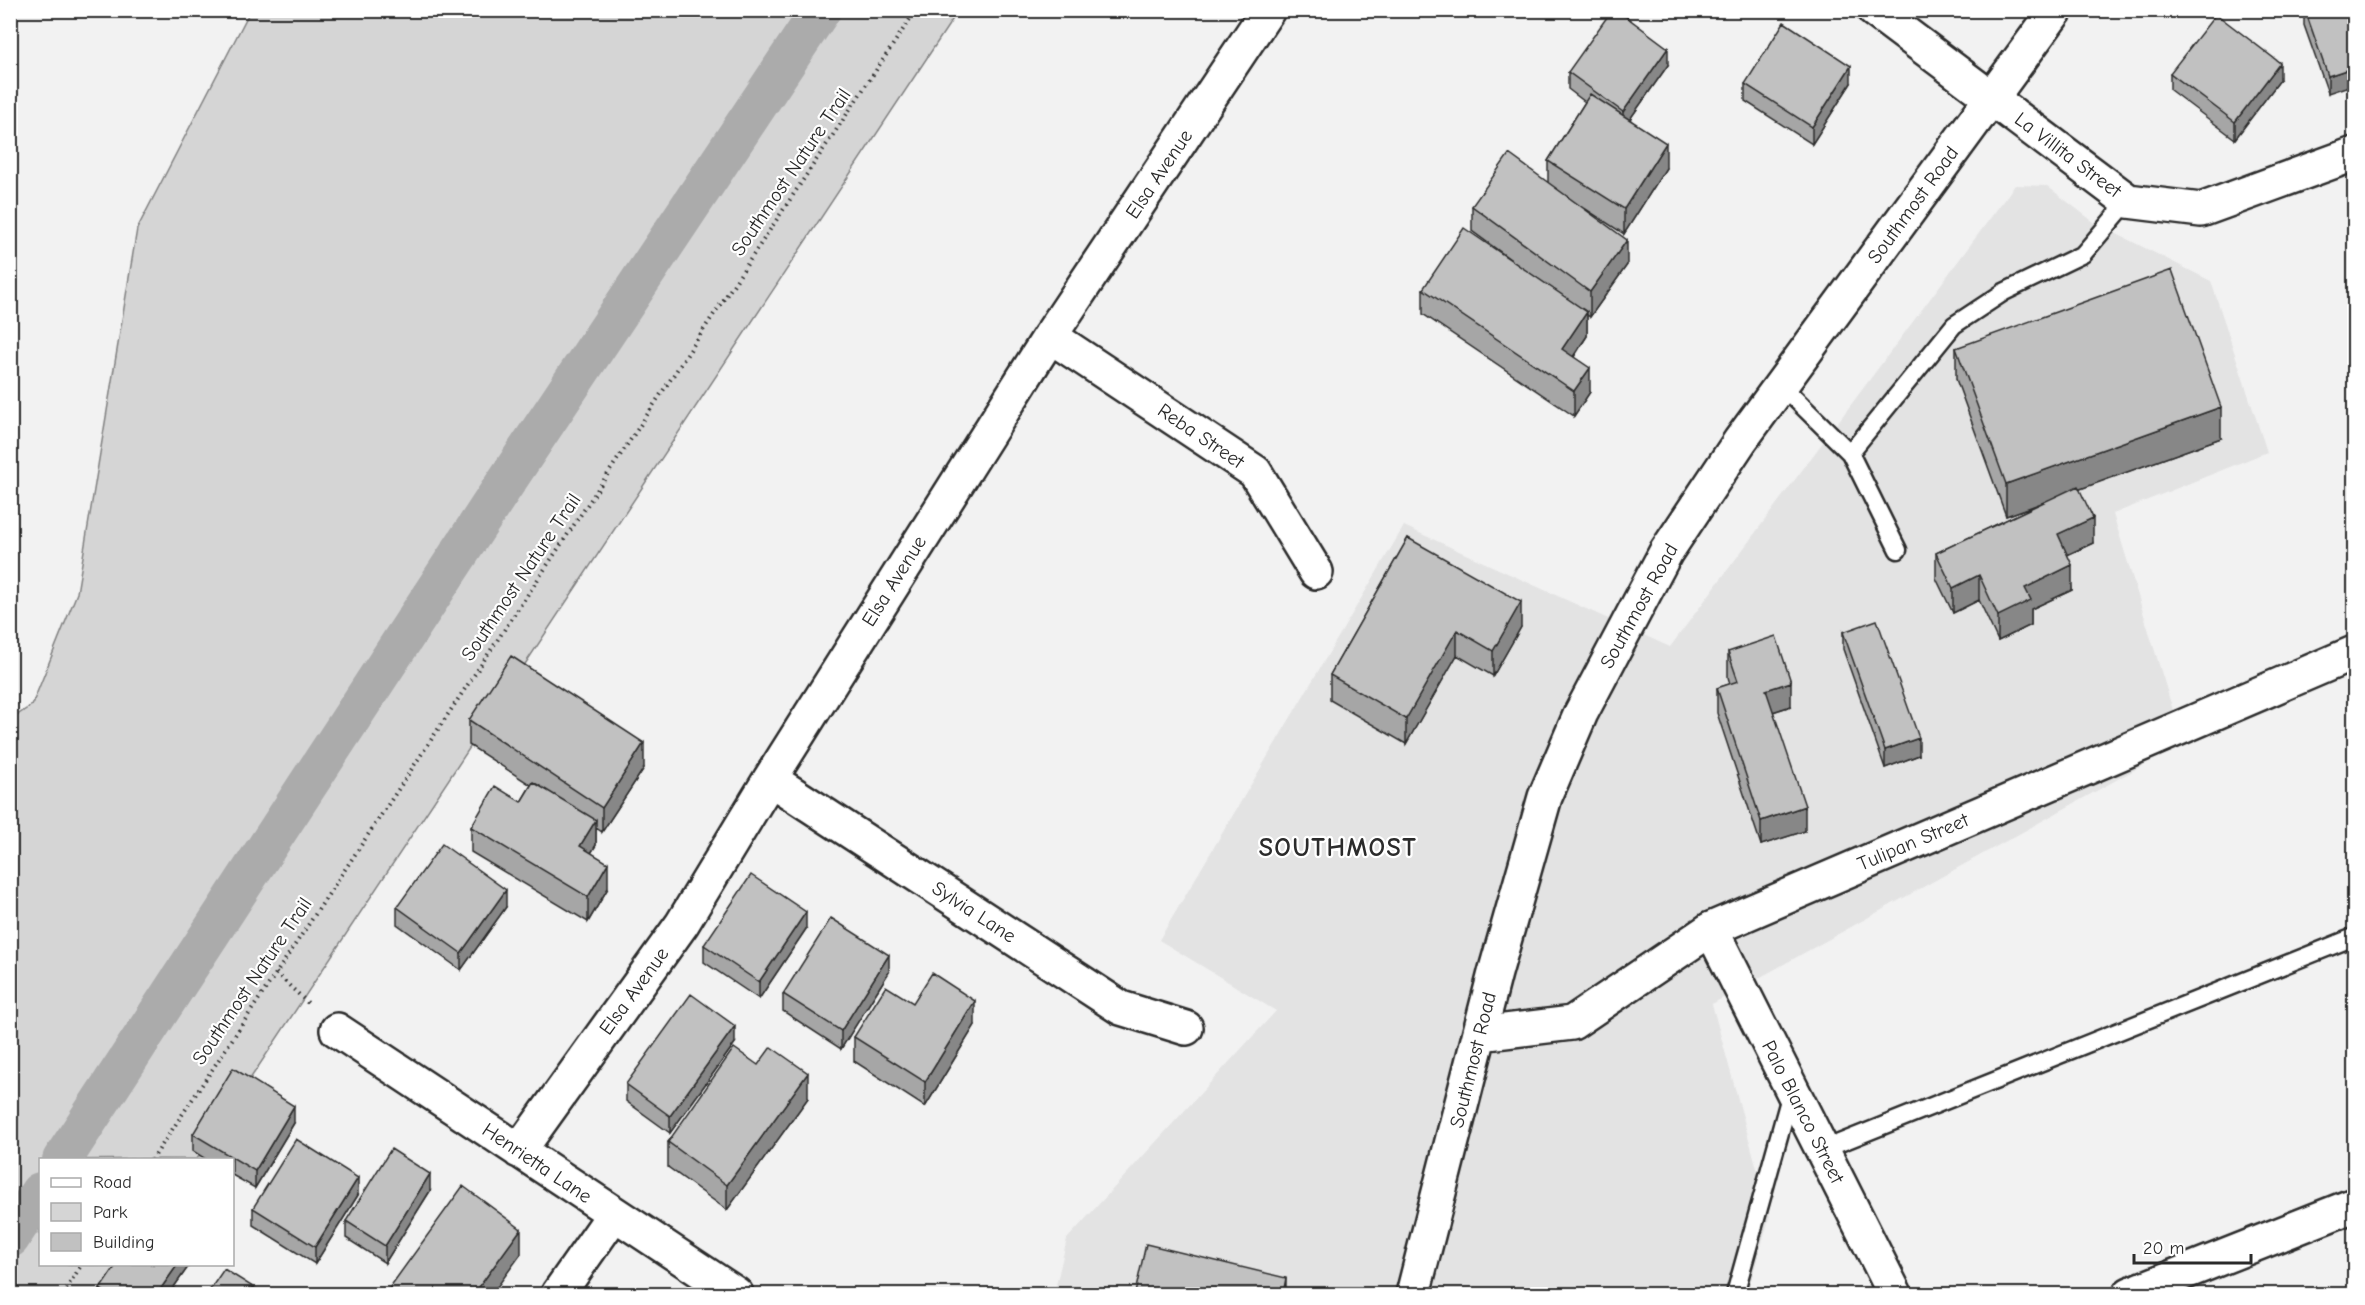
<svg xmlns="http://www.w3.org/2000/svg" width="2365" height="1305" font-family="'Comic Neue',sans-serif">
	<rect width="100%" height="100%" fill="#f2f2f2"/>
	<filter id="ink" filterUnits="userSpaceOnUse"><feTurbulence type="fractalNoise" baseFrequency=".0167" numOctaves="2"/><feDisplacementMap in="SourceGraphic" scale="12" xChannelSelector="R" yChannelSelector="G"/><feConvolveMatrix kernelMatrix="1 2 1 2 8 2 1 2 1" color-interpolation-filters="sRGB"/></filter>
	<g filter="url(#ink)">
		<path fill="#e3e3e3" d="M2015 185 2047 186 2095 223 2211 281 2267 452 2113 514 2183 743 1712 1004 1770 1216 1747 1294H1054L1067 1239 1276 1011 1159 940 1404 526 1670 647Z"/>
		<path fill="#d5d5d5" stroke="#808080" stroke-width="1.5" d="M250 11H958L197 1159 40 1160V1264L128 1265 108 1294H11L10 720 32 705 77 593 137 229Z"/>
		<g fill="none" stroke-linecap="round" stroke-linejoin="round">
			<path stroke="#ababab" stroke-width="40" d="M62 1160 498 494 821 10
				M10 1238 40 1192"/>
			<defs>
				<path id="lane" d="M1782 386 1850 453 1898 550
					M1850 453 1954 325 2004 292 2083 254 2128 201
					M1822 1150 2354 937
					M1735 1294 1791 1093"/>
				<path id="street" d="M1874 10 2128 201 2201 210 2354 154
					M1050 336 1255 472 1316 572
					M770 779 1121 1008 1186 1028
					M1711 929 1895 1294
					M337 1030 736 1294
					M519 1151 682 924 770 779 1050 336 1268 10
					M558 1294 614 1214
					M2130 1294 2354 1205"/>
				<path id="secondary" d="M1480 1034 1572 1023 1711 929 2354 653
					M1413 1294 1495 973 1545 797 1581 713 1666 552 1740 441 2056 10"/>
			</defs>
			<use href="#lane" stroke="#2b2b2b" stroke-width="21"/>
			<use href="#street" stroke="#2b2b2b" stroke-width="38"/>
			<use href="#secondary" stroke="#2b2b2b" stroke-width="38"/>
			<path stroke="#2b2b2b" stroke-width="4" stroke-dasharray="1.5 4.5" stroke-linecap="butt" d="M276 973 310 1005
				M152 1160 916 10
				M63 1294 82 1264"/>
			<use href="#lane" stroke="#fff" stroke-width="16"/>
			<use href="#street" stroke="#fff" stroke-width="33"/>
			<use href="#secondary" stroke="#fff" stroke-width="33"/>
		</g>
		<path fill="#a6a6a6" stroke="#2b2b2b" stroke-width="1.5" d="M2304 10H2355L2328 93 2304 25Z
			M1668 65 1630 119 1666 168 1624 234 1584 208 1627 265 1590 317 1587 315V336L1574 357 1590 392 1574 416 1423 314V289L1510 259 1472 231V206L1548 182V161L1585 102 1568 89V72Z
			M2170 73 2280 80 2235 139 2170 90Z
			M1851 83 1812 144 1745 101V84Z
			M1956 348 2221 438 2079 489 2093 543 2067 555 2072 590 2031 609V625L1998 641 1979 600 1953 613 1936 578V553L2044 502 2006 516 1956 379Z
			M1408 538 1521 627 1493 676 1457 655 1406 744 1330 700V675Z
			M1843 632 1919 755 1885 768 1843 649Z
			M1728 652 1791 706 1773 712 1805 831 1761 845 1717 713V688L1730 684 1728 677Z
			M469 720 644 768 602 832 596 828V845L591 853 608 888 588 922 471 852V827L521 802 531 785 469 745Z
			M397 907H506L461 970 397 924Z
			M806 929 759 999 704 962V945Z
			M889 972 841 1049 783 1011V994Z
			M913 1003 975 1025 925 1107 854 1061V1037Z
			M735 1043 670 1133 626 1101V1084Z
			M758 1065 808 1098 727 1210 668 1167V1142Z
			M294 1123 255 1188 232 1175V1160H207L193 1151V1134Z
			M430 1191 385 1263 346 1238V1221Z
			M358 1195 315 1264 253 1225V1208Z
			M188 1264V1267L169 1294H100V1289Z"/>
		<path fill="#878787" stroke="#2b2b2b" stroke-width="1.5" d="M1668 48V65L1623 129V112Z
			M2280 63V80L2235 139V122Z
			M1851 66V83L1812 144V127Z
			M2355 67V84L2328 93V76Z
			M1666 143V168L1624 234V209Z
			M1627 240V265L1590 317V292Z
			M1587 312V336L1562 373V349Z
			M1590 368V392L1574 416V391Z
			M2221 407V438L2006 516V484Z
			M2093 518V543L2058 559V534Z
			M2072 565V590L2031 609V625L1998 641V616L2025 588Z
			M1979 575V600L1953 613V588Z
			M1521 602V627L1493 676V651Z
			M1457 630V655L1406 744V719Z
			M1791 682V706L1766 714V690Z
			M1919 738V755L1885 768V750Z
			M644 743V768L602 832V808Z
			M1805 806V831L1761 845V821Z
			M596 820V845L580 871V846Z
			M608 863V888L588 922V897Z
			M506 890V907L461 970V953Z
			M806 912V929L759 999V982Z
			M889 955V972L841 1049V1031Z
			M975 1001V1025L925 1107V1082Z
			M735 1026V1043L670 1133V1116Z
			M808 1073V1098L727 1210V1185Z
			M294 1106V1123L255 1188V1171Z
			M430 1174V1191L385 1263V1246Z
			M358 1178V1195L315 1264V1247Z
			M521 1229V1254L492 1294H474Z
			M178 1264H188V1267L169 1294H157Z
			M1286 1278V1294H1283Z"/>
		<path fill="#c1c1c1" stroke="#2b2b2b" stroke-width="1.5" d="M1612 10H1617L1668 48 1623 112 1568 72Z
			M2305 10H2355V67L2328 76Z
			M2216 14 2280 63 2235 122 2170 73Z
			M1784 22 1851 66 1812 127 1745 84Z
			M1590 94 1666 143 1624 209 1548 161Z
			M1509 154 1627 240 1590 292 1472 206Z
			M1464 228 1587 312 1562 349 1590 368 1574 391 1423 289Z
			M2172 270 2221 407 2006 484 1956 348Z
			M2078 486 2093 518 2058 534 2072 565 2025 588 2031 600 1998 616 1979 575 1953 588 1936 553Z
			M1408 538 1521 602 1493 651 1457 630 1406 719 1330 675Z
			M1877 620 1919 738 1885 750 1843 632Z
			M1776 636 1791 682 1766 690 1805 806 1761 821 1717 688 1738 681 1728 652Z
			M511 656 644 743 602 808 469 720Z
			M533 782 596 820 580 846 608 863 588 897 471 827 495 786 521 802Z
			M442 844 506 890 461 953 397 907Z
			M751 875 806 912 759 982 704 945Z
			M831 918 889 955 841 1031 783 994Z
			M932 973 975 1001 925 1082 854 1037 886 986 913 1003Z
			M691 994 735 1026 670 1116 626 1084Z
			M771 1047 808 1073 727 1185 668 1142 734 1048 758 1065Z
			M233 1068 294 1106 255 1171 193 1134Z
			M296 1139 358 1178 315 1247 253 1208Z
			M391 1149 430 1174 385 1246 346 1221Z
			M463 1186 521 1229 474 1294H385Z
			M1146 1244 1286 1278 1283 1294H1140L1135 1293Z
			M117 1264H178L157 1294H108L100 1289Z
			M224 1269 264 1294H207Z
			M627 1287 638 1294H621Z"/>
	</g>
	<g text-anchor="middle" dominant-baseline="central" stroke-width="4.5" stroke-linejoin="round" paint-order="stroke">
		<g font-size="20" fill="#2b2b2b" stroke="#fff">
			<text transform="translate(2068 155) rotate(37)">La Villita Street</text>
			<text transform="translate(791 172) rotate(-56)">Southmost Nature Trail</text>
			<text transform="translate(1159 174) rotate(-56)">Elsa Avenue</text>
			<text transform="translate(1913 205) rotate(-54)">Southmost Road</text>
			<text transform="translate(1201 436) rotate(34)">Reba Street</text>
			<text transform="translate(521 577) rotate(-56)">Southmost Nature Trail</text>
			<text transform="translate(894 581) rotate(-58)">Elsa Avenue</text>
			<text transform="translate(1639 606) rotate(-61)">Southmost Road</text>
			<text transform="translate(1913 842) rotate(-23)">Tulipan Street</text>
			<text transform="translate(974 912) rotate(33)">Sylvia Lane</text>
			<text transform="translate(252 981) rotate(-56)">Southmost Nature Trail</text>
			<text transform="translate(634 991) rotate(-54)">Elsa Avenue</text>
			<text transform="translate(1473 1060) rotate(-76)">Southmost Road</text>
			<text transform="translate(1803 1112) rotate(63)">Palo Blanco Street</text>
			<text transform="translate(537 1163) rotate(34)">Henrietta Lane</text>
		</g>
		<g font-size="26" font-weight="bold" letter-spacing="1.5" fill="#2b2b2b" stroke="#fff">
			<text x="1338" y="848">SOUTHMOST</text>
		</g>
	</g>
	<rect width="2365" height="1305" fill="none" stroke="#fff" stroke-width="36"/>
	<rect x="18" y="18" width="2329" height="1269" fill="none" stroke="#2b2b2b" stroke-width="2" filter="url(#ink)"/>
	<rect x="39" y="1158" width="195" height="108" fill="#ffffff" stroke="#aaaaaa" stroke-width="1.5"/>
	<rect x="51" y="1178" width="30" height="9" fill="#ffffff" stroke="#aaaaaa" stroke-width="1.5"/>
	<text x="93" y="1188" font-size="18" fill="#2b2b2b">Road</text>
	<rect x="51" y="1203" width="30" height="18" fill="#d5d5d5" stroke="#aaaaaa" stroke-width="1.5"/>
	<text x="93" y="1218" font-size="18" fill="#2b2b2b">Park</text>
	<rect x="51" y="1233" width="30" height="18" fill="#c1c1c1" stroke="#aaaaaa" stroke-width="1.5"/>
	<text x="93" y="1248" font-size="18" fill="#2b2b2b">Building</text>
	<path d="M2134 1254v9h117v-9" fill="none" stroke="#2b2b2b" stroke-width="3"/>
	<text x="2143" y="1254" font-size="18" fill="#2b2b2b" stroke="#ffffff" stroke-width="4.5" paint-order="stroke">20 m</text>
</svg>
